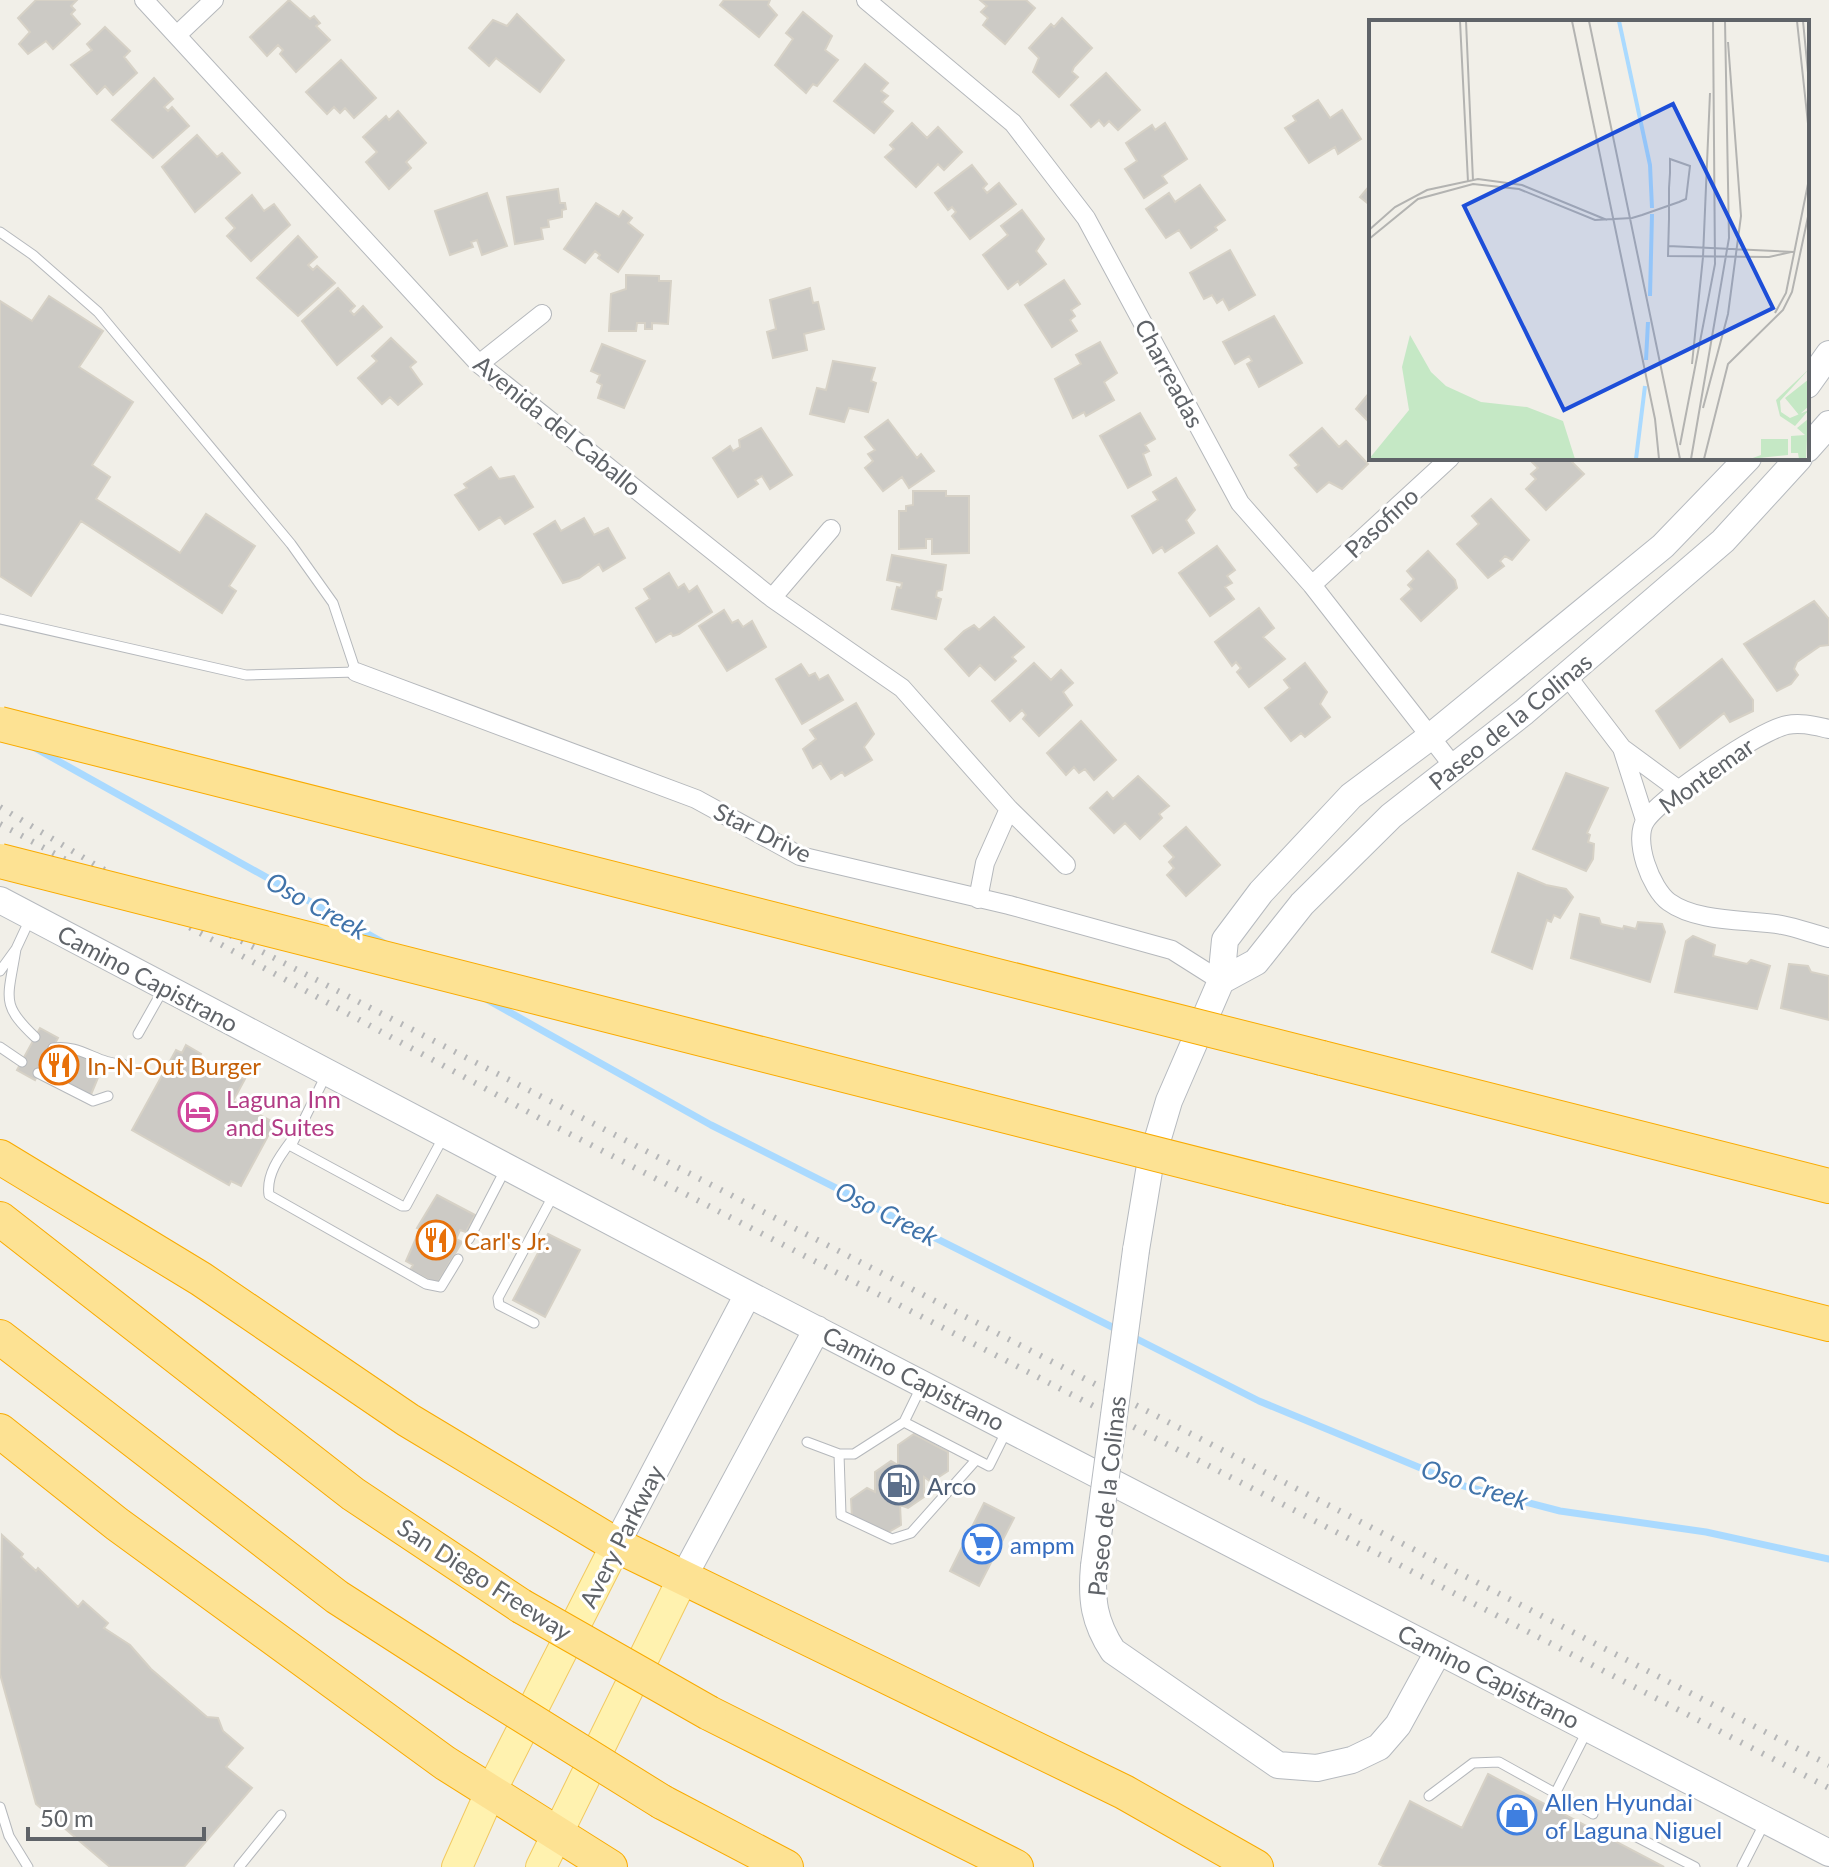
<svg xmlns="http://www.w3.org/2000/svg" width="1829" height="1867" font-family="Lato,sans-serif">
	<rect width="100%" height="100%" fill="#f1efe8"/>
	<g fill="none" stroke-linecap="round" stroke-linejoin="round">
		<path stroke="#aadaff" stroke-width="7" d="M35 748 384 943
			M486 999 711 1125 1120 1331
			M1131 1336 1259 1401 1464 1486 1560 1511 1706 1532 1829 1559"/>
	</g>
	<path fill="#cccac5" stroke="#d6d1c6" stroke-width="2" d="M36 0H77L71 6 75 10 71 14 80 24 53 49 46 41 28 54 19 44 30 32 18 18Z
		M289 0 310 19 314 16 320 23 316 26 330 40 296 72 280 54 283 50 278 45 267 56 250 37Z
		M724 0H770L768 5 777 15 759 37 720 5Z
		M980 0H1026L1035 8 1005 44 983 25 988 18 981 12 987 6Z
		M803 12 832 36 825 50 838 60 817 86 813 84 806 93 775 65 793 39 786 33Z
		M517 14 564 60 540 92 496 58 489 66 469 48 493 20 507 26Z
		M1062 18 1092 48 1074 67 1072 72 1078 77 1059 97 1033 72 1039 58 1029 48 1051 24 1054 27Z
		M105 27 130 51 124 57 137 73 113 95 105 86 97 94 71 65 92 50 87 44Z
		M341 60 376 98 354 118 345 108 340 113 334 107 327 114 306 92Z
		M865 64 888 83 881 91 888 96 882 102 893 111 874 133 834 101Z
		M1106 73 1140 110 1118 130 1109 121 1104 126 1099 120 1091 127 1071 105Z
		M154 78 173 99 164 107 168 111 172 107 189 126 153 158 112 120Z
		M1318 100 1330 118 1342 110 1361 139 1338 154 1335 147 1309 163 1285 128 1296 121 1293 116Z
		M398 111 426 143 406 162 411 168 389 189 366 162 377 152 363 137 386 116 389 120Z
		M912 123 927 138 938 127 962 152 944 170 938 164 916 187 885 157 894 149 890 145Z
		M1165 123 1187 159 1162 176 1167 183 1144 198 1125 169 1137 161 1126 143 1152 125 1155 130Z
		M197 135 217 157 222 153 240 173 195 212 162 167Z
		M972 165 987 184 983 188 987 193 999 183 1016 204 970 239 952 216 956 212 952 207 948 210 935 193Z
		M1371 184V206L1360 197Z
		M1200 185 1225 220 1215 227 1217 230 1191 248 1179 230 1166 238 1146 209 1169 193 1175 202Z
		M558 189 560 203H565L566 209 562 210V217L548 220 549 227 541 228 543 239 515 244 507 197Z
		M487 193 507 246 482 255 477 240 471 242 473 247 450 255 435 211Z
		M252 195 264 211 274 204 290 225 251 261 227 236 235 228 226 218Z
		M596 203 619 217 623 211 632 218 628 223 643 235 618 272 598 258 600 255 595 251 585 263 564 249Z
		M1022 210 1044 239 1036 251 1046 264 1020 285 1018 281 1008 289 983 255 1008 235 1001 226Z
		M298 236 317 257 308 265 313 270 317 266 335 283 298 316 257 278Z
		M1230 250 1255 295 1229 310 1223 299 1217 303 1212 295 1204 299 1190 273Z
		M626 275 659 276V281H671L668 324 652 323V329H645V323H637L636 331H609L611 294 626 289Z
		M1064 280 1080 304 1071 310 1075 316 1070 320 1077 331 1052 347 1025 305Z
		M338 288 355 306 350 311 354 315 363 306 382 327 337 365 302 321Z
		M810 288 813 303 818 302 824 329 804 334 807 350 773 358 767 332 776 329 770 300Z
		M49 296 103 331 79 367 133 402 92 465 110 477 96 499 180 553 206 514 255 546 229 586 236 591 222 613 81 521 31 596 0 576V301L32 321Z
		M1274 316 1302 363 1259 387 1247 364 1252 361 1249 356 1235 364 1223 342Z
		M391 338 416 362 410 367 422 384 398 405 390 397 382 404 358 378 377 361 372 356Z
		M1100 342 1117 373 1104 382 1114 400 1086 416 1084 412 1073 418 1055 379 1081 364 1076 355Z
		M602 344 645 361 624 408 598 398 602 385 597 382 600 375 591 371Z
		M833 361 875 368 871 381 876 383 868 412 849 408 844 422 810 414 817 388 826 390Z
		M1370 392 1371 391V424L1356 409Z
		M1140 413 1155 439 1145 445 1149 451 1143 454 1151 475 1128 488 1100 436Z
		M888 420 917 458 921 454 934 471 909 488 902 477 883 491 865 468 873 461 868 454 875 450 865 437Z
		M761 428 792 475 770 489 762 476 755 480 758 484 738 497 713 458 730 446 733 451 740 447 739 440Z
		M1322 428 1339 447 1346 441 1368 464 1342 489 1329 482 1317 492 1295 468 1299 465 1290 455Z
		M1534 458H1568L1584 474 1546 510 1526 489 1536 479 1531 474 1538 468 1531 461Z
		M491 467 499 479 514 476 533 507 505 524 500 517 479 530 455 495 467 488 464 484Z
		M1176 478 1195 510 1186 520 1194 533 1165 552 1162 547 1153 553 1132 516 1158 500 1153 492Z
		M913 491H946V496H969V553L932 554V539H926V548L899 549V511H906V506L913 505Z
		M1491 499 1529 540 1512 560 1505 556 1500 561 1504 566 1488 578 1457 544 1479 524 1472 516Z
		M584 518 594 535 608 528 625 558 603 571 599 564 579 578 563 583 534 534 555 521 561 531Z
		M1217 546 1235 570 1227 576 1232 583 1225 587 1234 599 1210 616 1179 573Z
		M1428 551 1455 580 1457 588 1421 621 1401 599 1412 589 1408 585 1414 579 1407 571Z
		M892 555 946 565 942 590 937 591 936 597 941 599 936 619 892 609 897 587 901 588 902 583 887 580Z
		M669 573 678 588 684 584 689 592 697 586 712 612 679 634 673 636 671 633 656 642 636 608 650 599 644 589Z
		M1814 601 1829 619V645L1820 646 1797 662 1794 669 1798 675 1791 684 1777 691 1744 644Z
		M1259 608 1274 628 1263 637 1285 659 1249 687 1237 672 1241 668 1236 662 1232 666 1215 642Z
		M724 610 732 623 738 620 743 627 752 621 766 647 727 671 699 626Z
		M994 617 1024 647 1012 657 1016 661 995 680 980 665 969 676 945 649 964 631 974 625 979 630Z
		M1722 659 1753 700V711L1730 722 1724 713 1680 748 1656 711Z
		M1034 663 1051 680 1061 670 1073 683 1063 692 1072 705 1039 736 1023 719 1026 715 1022 710 1010 721 992 701Z
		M1305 663 1327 692 1320 704 1330 717 1305 737 1301 733 1291 741 1265 708 1290 688 1284 680Z
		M801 664 809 676 815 673 819 680 828 675 843 700 802 724 776 679Z
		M856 703 874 734 864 747 872 760 845 776 842 772 831 779 821 763 813 768 803 749 816 739 810 730Z
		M1081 721 1116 760 1094 780 1085 769 1079 773 1074 767 1066 775 1047 753Z
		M1566 773 1608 788 1587 833 1590 835 1588 842 1594 844 1593 859 1586 871 1533 849Z
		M1138 776 1169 806 1159 814 1162 818 1140 839 1125 823 1114 833 1090 808 1107 792 1113 799Z
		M1186 827 1220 865 1186 896 1167 875 1174 868 1169 862 1174 857 1164 846Z
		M1518 873 1546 885 1566 889 1573 897 1560 918 1554 915 1551 922 1547 920 1532 969 1492 952Z
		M1580 914 1599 918 1601 924 1623 929 1624 926 1636 929 1638 922 1662 924 1665 932 1650 982 1571 958Z
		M1693 936 1715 945 1713 956 1747 964 1751 960 1770 966 1757 1009 1675 992 1686 941Z
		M1789 964 1808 966 1811 972 1829 976V1020L1781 1008Z
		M40 1028 58 1038 52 1049 67 1057 70 1053 78 1054 102 1068 90 1097 40 1070 35 1080 17 1070Z
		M186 1045 201 1054 199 1058 245 1079 233 1101 275 1123 241 1186 231 1181 229 1185 132 1130 176 1050 182 1053Z
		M437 1195 475 1215 466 1232 460 1230 456 1239 462 1242 437 1284 410 1270 413 1265 406 1261 420 1229 417 1228Z
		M548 1234 580 1250 545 1317 513 1300Z
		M914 1434 948 1452V1471L931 1482 924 1477V1497L908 1508 900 1505 901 1525 885 1534 852 1518 851 1499 867 1488 875 1492V1472L891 1461 898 1465V1445Z
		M984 1503 1014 1518 979 1586 950 1571Z
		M2 1535 23 1554 21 1557 36 1571 38 1568 78 1607 83 1601 108 1623 104 1628 130 1645 151 1669 207 1717 218 1718 223 1731 243 1748 226 1767 252 1788 184 1867H110L36 1804 0 1674Z
		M1488 1774 1664 1867H1385L1379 1864 1410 1801 1462 1828Z"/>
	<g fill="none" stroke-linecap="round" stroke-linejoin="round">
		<defs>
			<path id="lane" d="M0 232 33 255 98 312 291 544 333 603 356 672 246 675 0 619
				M16 949C8 999 0 1004 35 1037
				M0 971 16 949 30 919
				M138 1034 164 988
				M0 1047 22 1062
				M53 1048C81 1044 97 1064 123 1064
				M38 1073 93 1101 108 1096
				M326 1075 291 1146 402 1206H406L444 1136
				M291 1141C279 1157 266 1175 269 1195L426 1284 441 1287 458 1259
				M469 1239 506 1168
				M534 1323 499 1305 498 1298 553 1196
				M904 1422 989 1466 1007 1430
				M807 1442 839 1454H854L904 1422 922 1385
				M839 1454 841 1515 892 1539 911 1533 976 1460
				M1556 1792 1587 1731
				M1429 1796 1473 1763 1499 1762 1593 1814
				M0 1807 9 1836 28 1867
				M1631 1834 1695 1867
				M239 1867 281 1815
				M1742 1867 1764 1824"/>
			<path id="street" d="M144 0 479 364 772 598 902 688 1009 809 985 863 978 899
				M866 0 1013 123 1086 218 1240 503 1312 585 1454 767
				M177 35 214 0
				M479 364 542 314
				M1312 585 1450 458
				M772 598 831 529
				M356 672 696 799 800 856 1009 905 1172 950 1221 981
				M1567 676 1622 748 1679 790
				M1829 729C1815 726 1801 722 1787 725 1759 731 1663 796 1646 820 1632 839 1651 889 1669 902 1698 923 1748 919 1782 925 1798 928 1813 934 1829 938
				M1622 748 1645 820
				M1009 809 1066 865"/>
			<path id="secondary" d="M1807 385 1829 354
				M1807 449 1829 424
				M0 900 748 1294 1829 1853
				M1221 981 1256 962 1302 904 1391 816 1524 712 1723 541 1799 458
				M1136 1250 1150 1165 1169 1101 1221 981 1225 940 1261 892 1351 796 1430 737 1663 546 1748 458
				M616 1545 748 1294
				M1094 1566C1091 1600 1094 1622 1113 1651L1278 1765 1317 1768 1352 1760 1379 1747 1398 1725 1438 1652
				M683 1578 817 1329"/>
			<path id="primary" d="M457 1867 490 1793 616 1545
				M541 1867 683 1578"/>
			<path id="highway" d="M1322 1058 1829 1186
				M0 1157 201 1279 408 1420 616 1545 1124 1792 1256 1867
				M1290 1188 1829 1324
				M0 1219 353 1494 521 1606
				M0 1337 337 1597 477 1687
				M0 1431 117 1524 445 1763 610 1867
				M709 1713 1016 1867
				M662 1802 786 1867"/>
		</defs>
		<use href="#lane" stroke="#b5b8bc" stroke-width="11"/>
		<use href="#street" stroke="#b5b8bc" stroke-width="20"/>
		<use href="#secondary" stroke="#b6babf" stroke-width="28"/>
		<use href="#primary" stroke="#f2c960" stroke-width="32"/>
		<use href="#highway" stroke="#f9ab00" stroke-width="36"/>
		<use href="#lane" stroke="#fff" stroke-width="9"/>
		<use href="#street" stroke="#fff" stroke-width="18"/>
		<use href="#secondary" stroke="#fff" stroke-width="26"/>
		<use href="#primary" stroke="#fff2af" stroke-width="30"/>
		<use href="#highway" stroke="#fde293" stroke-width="34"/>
		<path stroke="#b6b7b8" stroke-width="6" stroke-dasharray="2 10" stroke-linecap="butt" d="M0 807 99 867 1829 1765
			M0 824 543 1120 1829 1788"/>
		<defs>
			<path id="secondary-bridge" d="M1094 1566 1136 1250"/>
			<path id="highway-bridge" d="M0 724 1322 1058
				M0 861 1290 1188
				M521 1606 709 1713
				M477 1687 662 1802"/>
		</defs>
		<use href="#secondary-bridge" stroke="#b6babf" stroke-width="28" stroke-linecap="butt"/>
		<use href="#highway-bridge" stroke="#f9ab00" stroke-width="36" stroke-linecap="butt"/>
		<use href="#secondary-bridge" stroke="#fff" stroke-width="26"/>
		<use href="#highway-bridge" stroke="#fde293" stroke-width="34"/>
	</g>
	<defs>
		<symbol id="restaurant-ring" viewBox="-11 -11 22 22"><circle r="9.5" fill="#fff" stroke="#e8710a" stroke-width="1.5"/><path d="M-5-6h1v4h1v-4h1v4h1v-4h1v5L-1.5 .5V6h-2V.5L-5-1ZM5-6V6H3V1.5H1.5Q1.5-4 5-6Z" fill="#e8710a"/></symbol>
		<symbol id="hotel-ring" viewBox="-11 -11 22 22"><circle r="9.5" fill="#fff" stroke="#d1479c" stroke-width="1.5"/><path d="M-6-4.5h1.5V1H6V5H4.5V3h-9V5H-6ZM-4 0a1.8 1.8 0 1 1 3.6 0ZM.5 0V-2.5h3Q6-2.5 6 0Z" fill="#d1479c"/></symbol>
		<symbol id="fuel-ring" viewBox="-11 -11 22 22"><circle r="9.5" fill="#fff" stroke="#5c6f8a" stroke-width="1.5"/><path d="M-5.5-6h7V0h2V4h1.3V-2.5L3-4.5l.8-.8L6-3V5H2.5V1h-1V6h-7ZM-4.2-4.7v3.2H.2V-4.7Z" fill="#5c6f8a"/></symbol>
		<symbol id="supermarket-ring" viewBox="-11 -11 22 22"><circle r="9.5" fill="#fff" stroke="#3f7fe0" stroke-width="1.5"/><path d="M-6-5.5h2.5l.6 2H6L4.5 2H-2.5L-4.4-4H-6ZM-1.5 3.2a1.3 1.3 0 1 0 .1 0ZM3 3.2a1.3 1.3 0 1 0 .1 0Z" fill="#3f7fe0"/></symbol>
		<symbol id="shop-ring" viewBox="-11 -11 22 22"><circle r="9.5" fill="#fff" stroke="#3f7fe0" stroke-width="1.5"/><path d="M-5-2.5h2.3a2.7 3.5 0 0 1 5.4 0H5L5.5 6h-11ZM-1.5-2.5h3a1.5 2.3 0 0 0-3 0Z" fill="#3f7fe0"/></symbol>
	</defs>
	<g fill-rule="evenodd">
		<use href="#restaurant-ring" x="37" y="1043" width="44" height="44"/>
		<use href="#hotel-ring" x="176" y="1090" width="44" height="44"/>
		<use href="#restaurant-ring" x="414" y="1218" width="44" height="44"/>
		<use href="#fuel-ring" x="877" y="1463" width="44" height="44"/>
		<use href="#supermarket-ring" x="960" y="1522" width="44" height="44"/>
		<use href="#shop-ring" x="1495" y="1793" width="44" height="44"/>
	</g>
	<g text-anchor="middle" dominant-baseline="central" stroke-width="6" stroke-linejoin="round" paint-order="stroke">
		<g font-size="24" fill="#5f6368" stroke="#fff">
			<text transform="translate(1170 373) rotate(62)">Charreadas</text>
			<text transform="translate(558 425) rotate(39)">Avenida del Caballo</text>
			<text transform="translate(1381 522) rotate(-43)">Pasofino</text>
			<text transform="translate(1510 721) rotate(-39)">Paseo de la Colinas</text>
			<text transform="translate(1706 775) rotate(-36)">Montemar</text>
			<text transform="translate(763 832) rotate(26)">Star Drive</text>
			<text transform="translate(148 978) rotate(28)">Camino Capistrano</text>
			<text transform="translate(914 1378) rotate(27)">Camino Capistrano</text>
			<text transform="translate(1106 1496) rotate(-84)">Paseo de la Colinas</text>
			<text transform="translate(621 1536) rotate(-63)">Avery Parkway</text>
			<text transform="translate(485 1579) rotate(33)">San Diego Freeway</text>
			<text transform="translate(1489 1676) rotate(27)">Camino Capistrano</text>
		</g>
		<g font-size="24" fill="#c56008" stroke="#fff" text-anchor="start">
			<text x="87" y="1065">In-N-Out Burger</text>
			<text x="464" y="1240">Carl's Jr.</text>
		</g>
		<g font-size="24" fill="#b23c85" stroke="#fff" text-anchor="start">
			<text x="226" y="1098">Laguna Inn<tspan x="226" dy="28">and Suites</tspan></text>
		</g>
		<g font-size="24" fill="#4e5e75" stroke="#fff" text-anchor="start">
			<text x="927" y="1485">Arco</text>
		</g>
		<g font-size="24" fill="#366cbe" stroke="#fff" text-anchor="start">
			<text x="1010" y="1544">ampm</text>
			<text x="1545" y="1801">Allen Hyundai<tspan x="1545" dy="28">of Laguna Niguel</tspan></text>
		</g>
		<g font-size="26" font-style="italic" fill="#4174aa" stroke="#fff">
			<text transform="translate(317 905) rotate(29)">Oso Creek</text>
			<text transform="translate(887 1213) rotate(27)">Oso Creek</text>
			<text transform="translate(1475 1484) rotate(18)">Oso Creek</text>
		</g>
	</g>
	<g transform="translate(1369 20)">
		<rect width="440" height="440" fill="#f1efe8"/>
		<path d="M41 315 62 352 77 366 112 382 158 387 194 401 206 439H0L40 390 33 347ZM440 349 411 381 412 392 421 398 440 390 426 406 411 396 407 380ZM440 359V386L430 395 416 378ZM439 399 437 439H430L429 433H422V416L436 415 428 408ZM392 419H419V435L381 439 392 435Z" fill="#c5e8c5"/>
		<path fill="none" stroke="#aadaff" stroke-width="4" d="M250 1 281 145 283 188M281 276 283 194M277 340 279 302M267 439 276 366"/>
		<path fill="none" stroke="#b3b3b1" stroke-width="2" d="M91 1 99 162M97 1 104 161M203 1 286 399 290 439M220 1 311 439M428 1 440 113M434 1 440 63M0 210 26 187 58 170 109 159 153 165 238 200M0 219 49 179 104 164 150 169 226 200 263 198 273 195 310 182 317 179 321 146 301 139V153L300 168V199L299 236 400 237 422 232M299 226 425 232M406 293 417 273 440 159M323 344 334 237 341 73M334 388 359 294 372 196 359 22M311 425 346 244 344 1M322 439 360 218 356 1M335 439 359 344 414 290 423 272 440 192"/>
		<path fill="#1d4ed8" fill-opacity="0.15" stroke="#1d4ed8" stroke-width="4" d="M304 84 404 288 195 390 95 186Z"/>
		<rect width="440" height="440" fill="none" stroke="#5f6368" stroke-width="4"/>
	</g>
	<path d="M28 1827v12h176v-12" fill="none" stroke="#5f6368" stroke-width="4"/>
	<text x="40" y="1827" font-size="24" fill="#5f6368" stroke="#ffffff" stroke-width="6" paint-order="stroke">50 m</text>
</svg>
